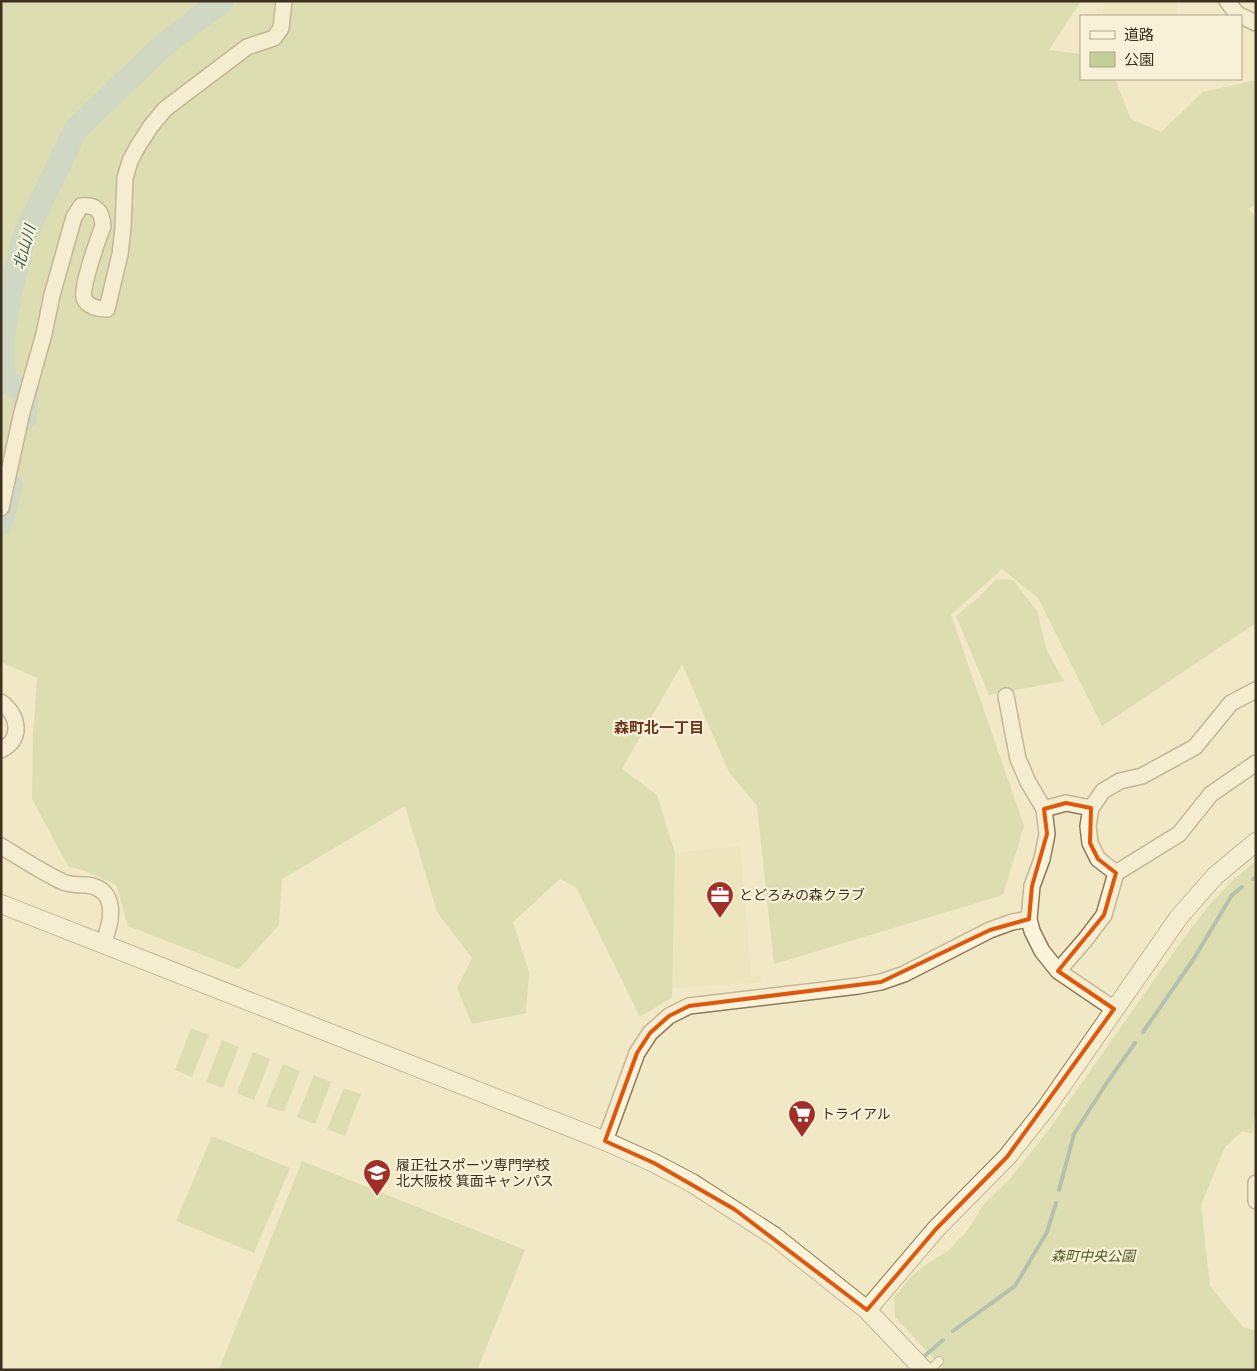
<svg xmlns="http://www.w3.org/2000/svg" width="1257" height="1371" font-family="Lora,'Noto Sans JP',serif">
	<rect width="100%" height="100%" fill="#f1e8c6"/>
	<path fill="#e7e3b3" d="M1105 1H1178L1176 16H1102Z
		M740 846 751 977 760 976 761 982 672 988 675 853Z"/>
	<path fill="#c5d099" d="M1 1H1081L1049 50 1081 54V79H1115L1131 119 1161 132 1203 92 1256 80V204L1248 209 1256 216V623L1102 726 1038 598 1002 569 951 615 1024 826 1003 895 774 964 757 806 729 772 682 664 622 769 657 795 675 853 672 997 640 1017 576 887 560 879 513 922 529 972 526 1013 472 1024 457 988 472 958 437 912 405 806 282 879 279 925 239 969 128 926 116 885 85 871 68 866 32 799 33 735 37 678 1 662Z
		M996 579 1013 580 1037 611 1047 651 1064 681 989 695 956 616 978 598Z
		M1256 861V1107L1252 1134 1242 1131 1225 1147 1201 1205 1210 1286 1243 1327 1256 1331V1370H944L895 1317 894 1297 911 1277 925 1265 949 1250 967 1231 984 1204 1010 1179 1050 1128 1183 939 1210 904 1234 879Z
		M191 1028 209 1035 192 1077 175 1070Z
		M222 1040 239 1047 223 1088 206 1082Z
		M253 1052 270 1059 254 1100 237 1093Z
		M283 1064 300 1071 284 1112 266 1106Z
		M314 1075 331 1082 315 1124 297 1117Z
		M344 1088 361 1094 345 1136 327 1129Z
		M212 1136 290 1168 254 1253 176 1221Z
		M302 1161 525 1250 477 1370H219Z"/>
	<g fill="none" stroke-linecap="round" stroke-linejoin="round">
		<path stroke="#6e938d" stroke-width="4" d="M1253 879 1256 877
			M1143 1032 1193 960 1232 895 1242 887
			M1059 1190 1074 1134 1108 1081 1135 1043
			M953 1331 1015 1286 1047 1232 1056 1203
			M920 1360 943 1340"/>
		<path stroke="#a8c4be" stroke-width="24" d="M25 418 26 392 6 382 3 368V336L10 294 24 237 76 129 167 42 222 1
			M1 523 11 485"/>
		<defs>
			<path id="service" d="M930 1370 939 1361"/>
			<path id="minor" d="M1227 1 1237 14 1256 23
				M1 508 22 412 44 334 52 295 74 217 81 206C96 204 102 211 103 226 98 239 81 287 84 298 87 307 99 309 107 309L120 254 123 228 125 178 130 161 138 146 151 126 165 109 247 47 274 38 281 28 284 1
				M1256 690 1231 703 1195 747 1142 776 1120 781 1103 791 1091 808 1088 826 1090 843 1098 859 1116 873 1179 834 1211 794 1256 763
				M1006 696 1018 759 1028 782 1044 809 1047 834 1042 859 1032 886 1029 919 1032 931 1042 951 1058 971 1114 1009
				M1 702C19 715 23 740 1 750
				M1044 809 1066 803 1091 808
				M1 846C21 858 40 871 61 881 70 886 77 884 87 885 119 889 112 922 103 943
				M1058 971 1085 940 1104 915 1116 873
				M605 1141 637 1053 650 1033 669 1016 689 1006 858 986 881 982 904 974 990 930 1012 922 1029 919
				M1256 1183V1201"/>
			<path id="tertiary" d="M1 904 605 1141 654 1163 692 1183 774 1236 867 1310 924 1370
				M867 1310 936 1229 1007 1157 1046 1108 1179 917 1215 876 1256 842"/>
		</defs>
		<use href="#service" stroke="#8e7a5b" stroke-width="10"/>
		<use href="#minor" stroke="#8e7a5b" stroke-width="18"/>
		<use href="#tertiary" stroke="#8e7a5b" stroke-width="20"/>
		<use href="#service" stroke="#fbf4db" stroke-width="8"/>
		<use href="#minor" stroke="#fbf4db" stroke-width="15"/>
		<use href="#tertiary" stroke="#fbf4db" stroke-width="18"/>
	</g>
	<path d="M0 0H1257V1371H0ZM1066 803 1091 808 1090 843 1098 859 1116 873 1104 915 1058 971 1114 1009 1007 1157 936 1229 867 1310 734 1209 654 1163 605 1141 637 1053 650 1033 669 1016 689 1006 881 982 990 930 1029 919 1032 886 1047 834 1044 809Z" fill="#f1e8c6" fill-opacity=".55" fill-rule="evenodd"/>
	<path fill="none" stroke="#df570d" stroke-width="4" stroke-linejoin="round" d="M1066 803 1091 808 1090 843 1098 859 1116 873 1104 915 1058 971 1114 1009 1007 1157 936 1229 867 1310 734 1209 654 1163 605 1141 637 1053 650 1033 669 1016 689 1006 881 982 990 930 1029 919 1032 886 1047 834 1044 809Z"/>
	<defs>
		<symbol id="office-pin" viewBox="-11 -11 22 30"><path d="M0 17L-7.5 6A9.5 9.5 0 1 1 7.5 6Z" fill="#a03027" stroke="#f8f1d7"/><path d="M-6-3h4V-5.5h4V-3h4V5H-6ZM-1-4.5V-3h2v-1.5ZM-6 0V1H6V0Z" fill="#fff"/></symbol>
		<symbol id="supermarket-pin" viewBox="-11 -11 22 30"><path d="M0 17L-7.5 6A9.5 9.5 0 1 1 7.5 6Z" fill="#a03027" stroke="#f8f1d7"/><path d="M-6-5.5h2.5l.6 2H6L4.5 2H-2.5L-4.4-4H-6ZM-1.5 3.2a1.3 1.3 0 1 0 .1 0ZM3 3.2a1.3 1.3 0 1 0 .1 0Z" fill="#fff"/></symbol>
		<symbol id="school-pin" viewBox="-11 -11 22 30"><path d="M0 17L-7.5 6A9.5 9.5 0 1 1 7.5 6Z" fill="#a03027" stroke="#f8f1d7"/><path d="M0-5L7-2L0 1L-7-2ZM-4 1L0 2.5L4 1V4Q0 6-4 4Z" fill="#fff"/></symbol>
	</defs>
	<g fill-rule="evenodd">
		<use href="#office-pin" x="704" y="879" width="32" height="43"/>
		<use href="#supermarket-pin" x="786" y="1098" width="32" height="43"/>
		<use href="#school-pin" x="361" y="1157" width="32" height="43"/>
	</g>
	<g text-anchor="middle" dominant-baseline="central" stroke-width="4.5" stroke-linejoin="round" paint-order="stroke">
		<g font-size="14" fill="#3d301f" stroke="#f8f1d7" text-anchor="start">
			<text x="739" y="895">とどろみの森クラブ</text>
			<text x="821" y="1114">トライアル</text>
			<text x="396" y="1165">履正社スポーツ専門学校<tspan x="396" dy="16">北大阪校 箕面キャンパス</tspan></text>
		</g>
		<g font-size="14" font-style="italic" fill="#495b25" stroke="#f8f1d7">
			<text x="1093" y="1256">森町中央公園</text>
		</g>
		<g font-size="15" font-style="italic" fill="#2e5d5d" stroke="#f8f1d7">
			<text transform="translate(24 247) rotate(-74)">北山川</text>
		</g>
		<g font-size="15" font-weight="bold" fill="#6c331c" stroke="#f8f1d7">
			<text x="659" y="727">森町北一丁目</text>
		</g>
	</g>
	<rect width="1257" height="1371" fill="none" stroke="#3d301f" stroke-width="5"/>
	<rect x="1080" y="15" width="162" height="65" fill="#f8f1d7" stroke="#ada48d"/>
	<rect x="1090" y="31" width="25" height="8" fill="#fbf4db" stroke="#ada48d"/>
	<text x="1124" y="40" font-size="15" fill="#3d301f">道路</text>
	<rect x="1090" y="52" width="25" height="15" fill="#c5d099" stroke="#ada48d"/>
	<text x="1124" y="65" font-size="15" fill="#3d301f">公園</text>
</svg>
